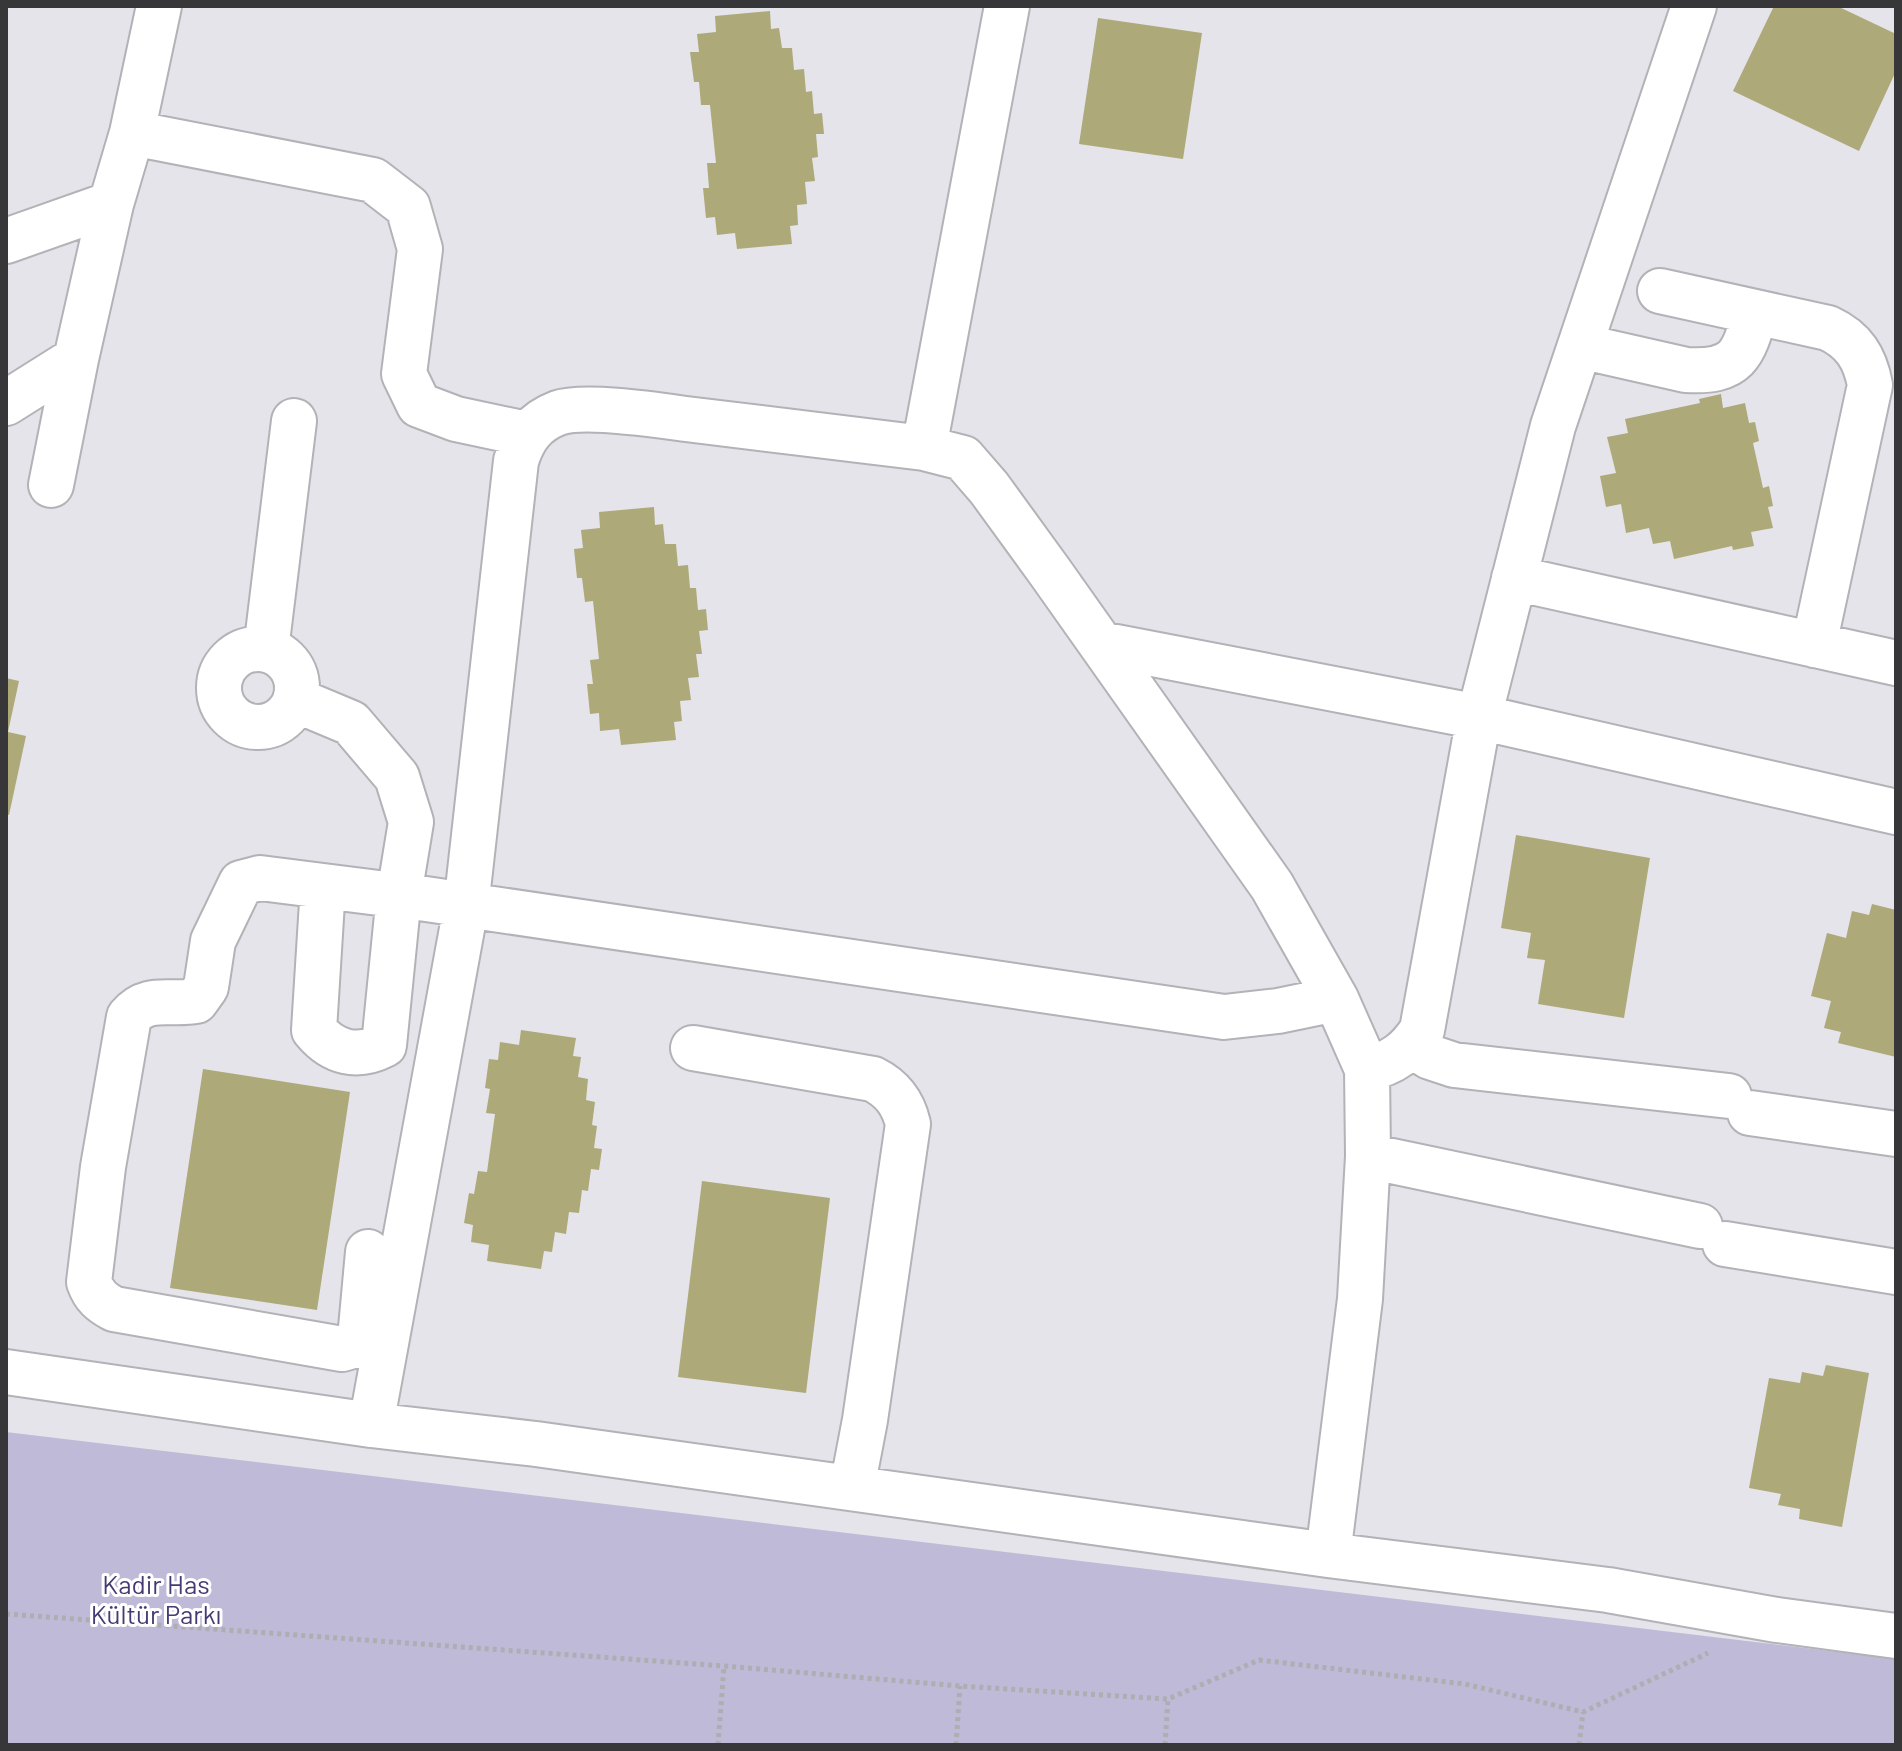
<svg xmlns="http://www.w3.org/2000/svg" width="1902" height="1751" font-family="Barlow,sans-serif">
	<rect width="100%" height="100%" fill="#e5e4ea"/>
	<path fill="#bebad8" d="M6 1432 1896 1659V1745H6Z"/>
	<path fill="#ada979" d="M1774 6H1837L1896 34V71L1859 151 1733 91Z
		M770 11 771 29 779 28 782 48H792L794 70 804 69 806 92 812 91 814 114 822 113 824 134H816L818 157 812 158 815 181 805 182 807 204 797 205 798 225 790 226 792 244 737 249 735 233 717 235 715 217 706 218 703 188H709L707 163H716L710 105H701L699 82H694L690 52H699L697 34 716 32 715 16Z
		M1098 18 1202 33 1183 159 1079 144Z
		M1721 394 1723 408 1745 403 1749 423 1755 422 1759 441 1753 443 1763 488 1769 486 1773 506 1768 507 1773 528 1751 532 1754 546 1733 550 1732 546 1674 559 1670 541 1653 544 1649 528 1626 533 1621 504 1606 507 1600 476 1616 473 1607 437 1628 433 1625 419 1700 403 1699 399Z
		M654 507 655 525 663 524 665 544H676L678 566 688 565 690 588H696L698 610 706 609 708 630 699 631 702 654H696L699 677 688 678 691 700 680 701 682 721 674 722 676 740 621 745 619 729 600 731 599 713 590 714 587 684H593L590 660 599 659 593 601 585 602 582 578H577L574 549 583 548 581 530 600 528 599 512Z
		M6 678 19 681 8 732 26 736 9 815 6 814Z
		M1516 835 1650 858 1624 1018 1538 1004 1545 960 1527 958 1531 933 1501 928Z
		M1872 904 1896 910V1057L1838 1043 1841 1032 1824 1028 1831 1001 1811 996 1827 933 1846 938 1852 911 1869 915Z
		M521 1030 576 1038 573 1056 581 1057 578 1077 588 1079 586 1100 595 1102 592 1125 597 1126 594 1148 602 1149 599 1170 591 1169 588 1191 582 1190 579 1213 569 1212 566 1234 555 1232 552 1252 544 1251 541 1269 487 1261 489 1245 471 1242 473 1225 464 1223 469 1193 474 1194 478 1171 487 1172 495 1114 486 1113 490 1089 485 1088 489 1059 498 1060 500 1042 519 1045Z
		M203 1069 350 1092 317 1310 170 1288Z
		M702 1181 830 1198 806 1393 678 1377Z
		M1826 1365 1869 1373 1842 1527 1799 1519 1800 1509 1778 1505 1781 1494 1749 1488 1769 1378 1800 1383 1802 1372 1823 1376Z"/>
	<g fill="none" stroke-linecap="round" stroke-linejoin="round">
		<defs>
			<path id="minor" d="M1007 6 924 448 963 458 989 488 1050 572 1272 886 1336 999 1367 1069 1368 1156 1360 1299 1328 1555
				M132 133 373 180 408 207 420 249 404 374 419 405 456 419 527 434
				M6 241 111 204
				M1660 291 1828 328C1854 340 1865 358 1870 385L1814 645
				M1580 346 1686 370C1737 373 1744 355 1755 312
				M6 403 76 359
				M51 485 76 359 111 204 132 133 159 6
				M1514 578 1896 663
				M1101 644 1479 717 1896 812
				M219 688a39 39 0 1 1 78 0a39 39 0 1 1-78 0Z
				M266 650 294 421
				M296 700 351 723 397 777 411 822 399 895 384 1045C357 1059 333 1053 314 1030L323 886
				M1412 1046 1430 1057 1454 1065 1729 1096
				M693 1048 873 1079C893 1089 903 1103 908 1124L865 1420 852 1488
				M1367 1069C1393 1063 1408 1052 1422 1030L1479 717 1553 426 1694 6
				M1750 1113 1896 1134
				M1368 1156 1700 1226
				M1725 1244 1896 1272
				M368 1252 360 1339 356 1345 342 1349 114 1309C101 1302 94 1296 89 1282L103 1167 129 1017C148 994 170 1006 196 1001L206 987 213 941 241 883 260 878 426 899 1224 1017 1278 1011 1336 999
				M6 1372 371 1425 536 1444 1328 1555 1608 1590 1777 1620 1896 1636
				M371 1425 466 907 516 461C523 438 534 422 558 413 584 404 657 415 686 419 766 428 845 438 924 448"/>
		</defs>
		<use href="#minor" stroke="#b2b2b7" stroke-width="48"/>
		<path stroke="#aeadb2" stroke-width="5" stroke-dasharray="4 4" stroke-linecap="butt" d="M6 1614 724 1666 960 1686 1168 1699 1259 1660 1465 1684 1583 1712 1708 1653
			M718 1745 724 1666
			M956 1745 960 1686
			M1165 1745 1168 1699
			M1579 1745 1583 1712"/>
		<use href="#minor" stroke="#fff" stroke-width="44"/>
	</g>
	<g text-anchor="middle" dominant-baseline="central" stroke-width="6" stroke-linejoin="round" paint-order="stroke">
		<g font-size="26" fill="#473a73" stroke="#fff">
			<text x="156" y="1583">Kadir Has<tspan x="156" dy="30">Kültür Parkı</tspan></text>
		</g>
	</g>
	<rect width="1902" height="1751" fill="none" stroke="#373739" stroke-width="16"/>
</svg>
